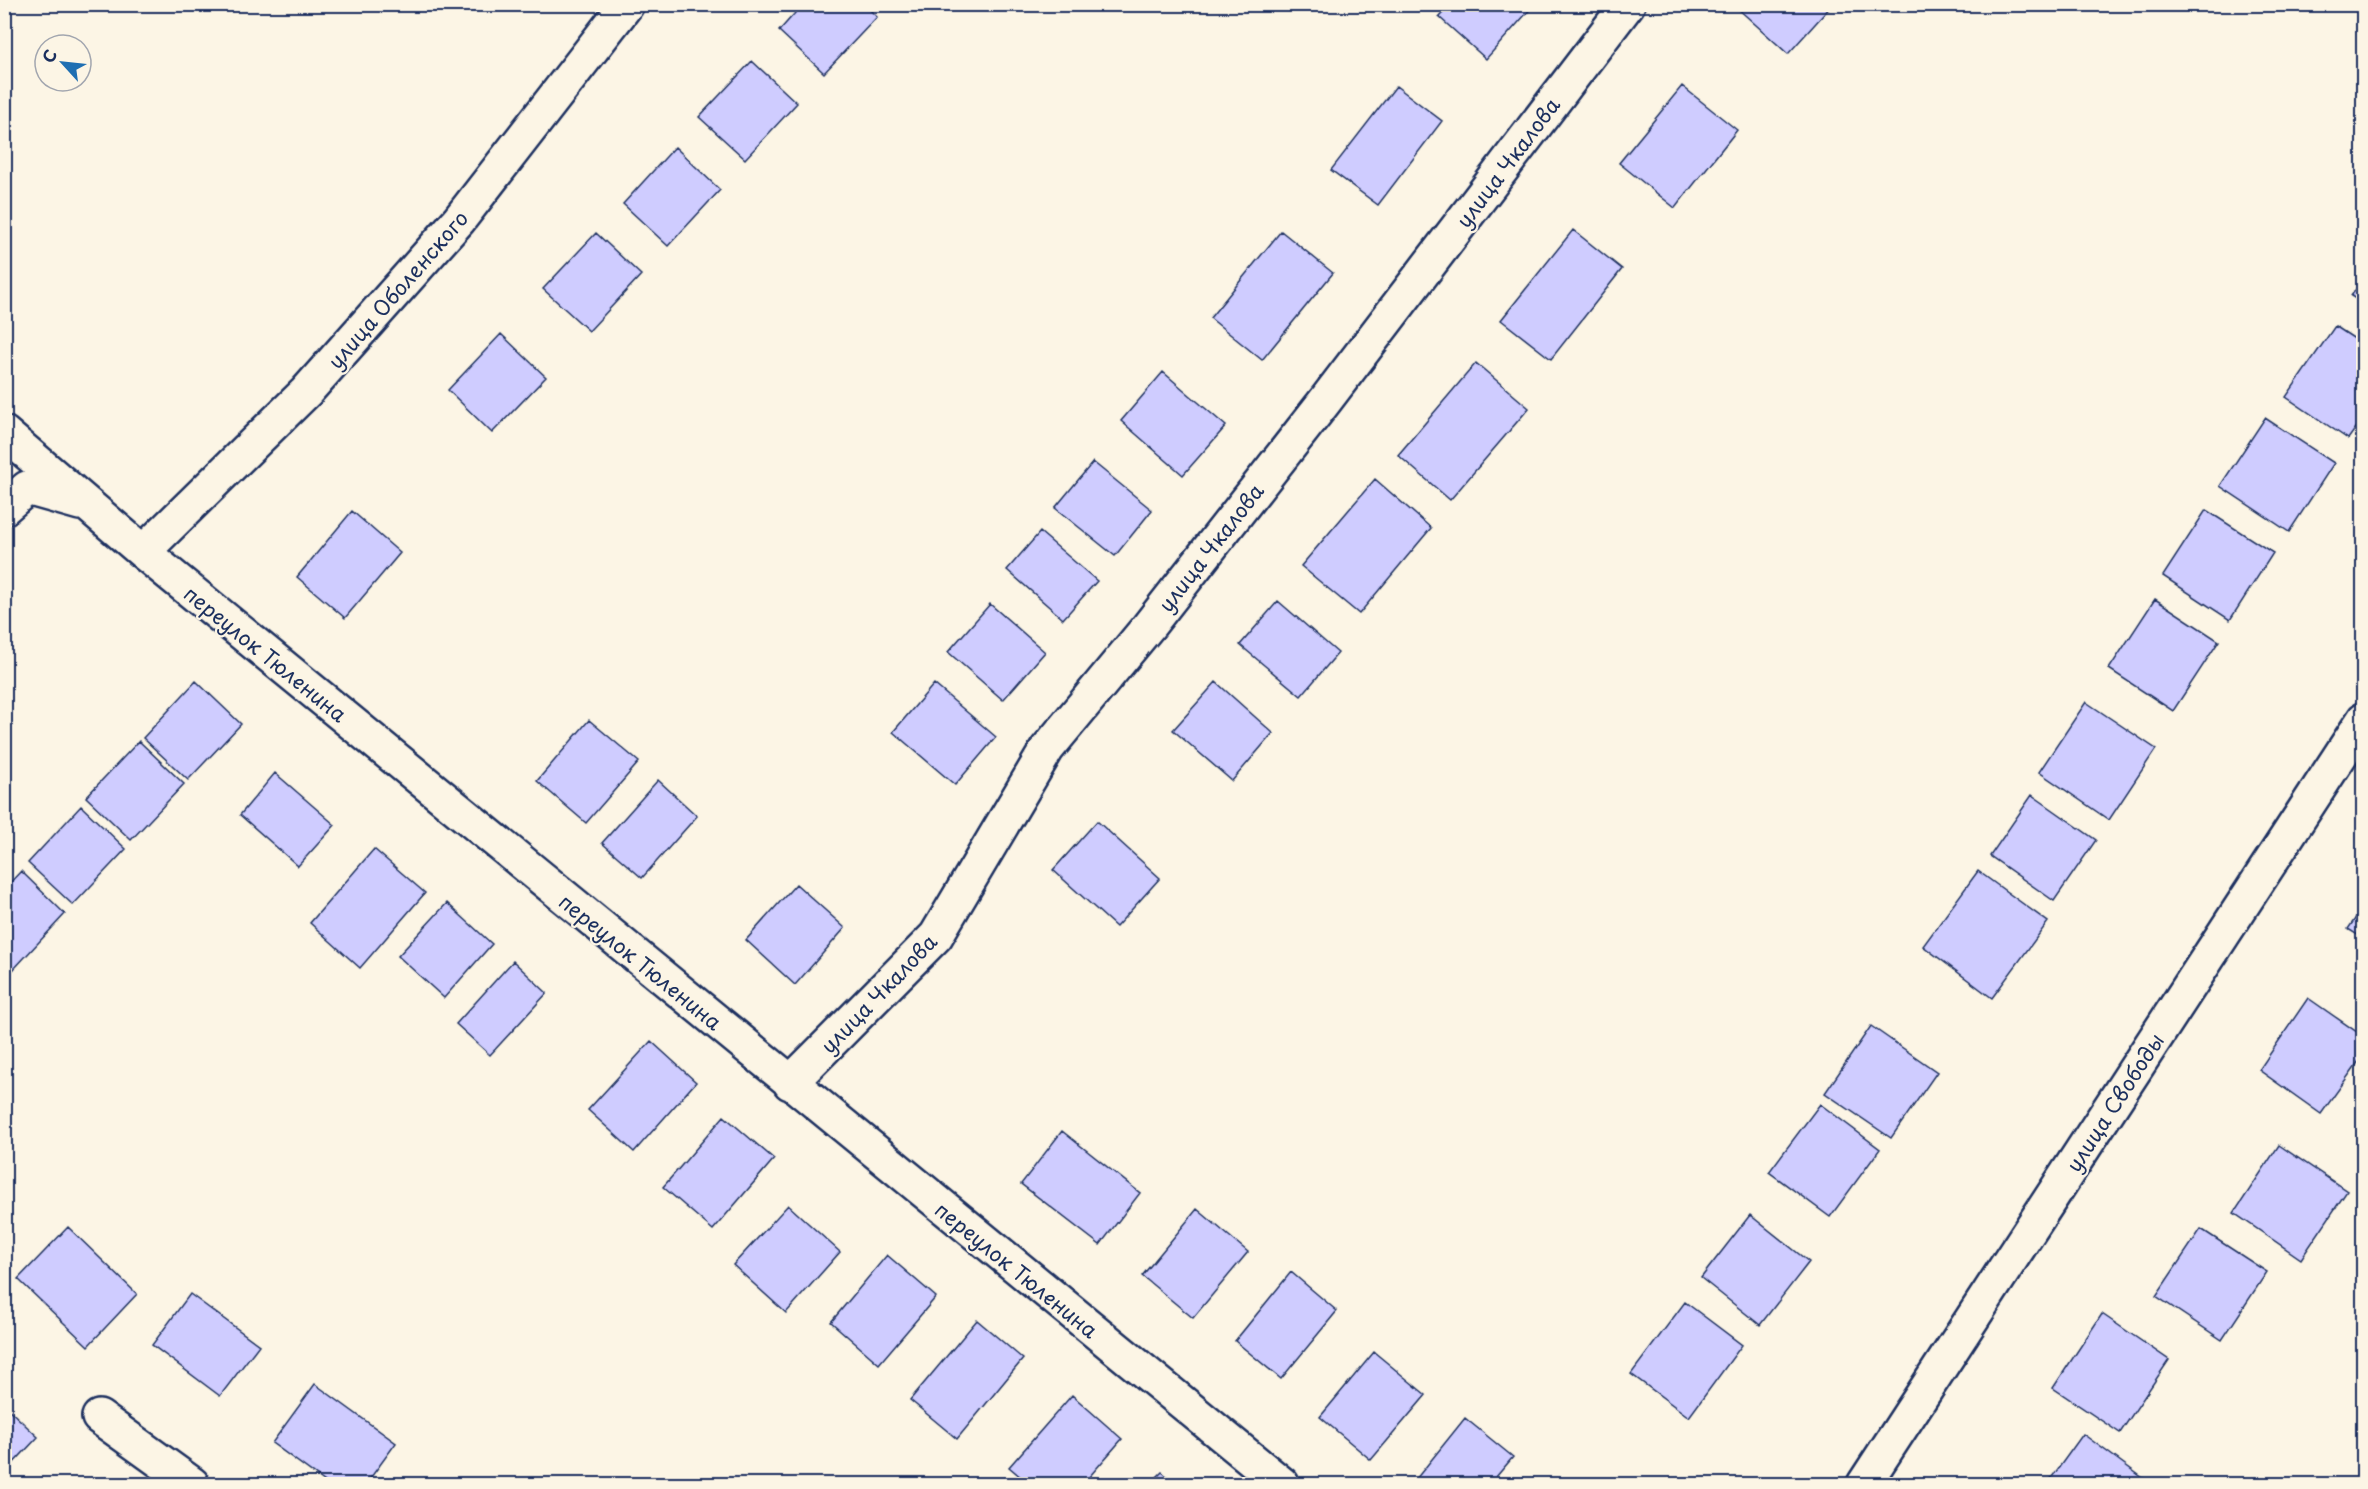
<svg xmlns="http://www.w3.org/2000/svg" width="2368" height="1489" font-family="'Playpen Sans',sans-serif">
	<rect width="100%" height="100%" fill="#fcf5e5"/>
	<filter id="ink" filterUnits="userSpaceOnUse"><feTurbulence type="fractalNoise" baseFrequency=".0167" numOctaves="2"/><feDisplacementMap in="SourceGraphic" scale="12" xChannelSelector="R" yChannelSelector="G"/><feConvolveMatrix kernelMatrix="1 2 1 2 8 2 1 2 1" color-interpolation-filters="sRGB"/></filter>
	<g filter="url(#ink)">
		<path fill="#cfccff" stroke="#1b2f5e" stroke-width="1.5" d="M803 4H864L877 17 824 73 779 31Z
			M1451 4H1535L1486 59 1439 17Z
			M1738 4H1833L1788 54 1736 7Z
			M752 61 797 103 745 159 699 117Z
			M1396 86 1442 121 1378 205 1331 170Z
			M1682 86 1737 130 1675 208 1619 163Z
			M675 147 720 190 668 246 623 204Z
			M1573 230 1622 269 1551 359 1501 320Z
			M1281 231 1333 273 1262 360 1210 318Z
			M596 233 641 275 589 331 543 289Z
			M2364 278V304L2351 296Z
			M2335 326 2364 345V417L2348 439 2286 397Z
			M501 334 546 377 492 433 448 390Z
			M1476 363 1529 408 1450 500 1398 455Z
			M1163 372 1226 426 1183 475 1121 421Z
			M2265 418 2334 463 2289 532 2220 486Z
			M1093 462 1152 510 1115 556 1055 508Z
			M1375 479 1431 528 1359 614 1301 566Z
			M2206 510 2273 553 2230 620 2163 576Z
			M352 511 400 553 345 618 297 577Z
			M1040 532 1097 581 1063 619 1007 570Z
			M2155 599 2219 641 2173 711 2109 669Z
			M1278 601 1338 653 1301 696 1240 645Z
			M990 604 1045 652 1003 700 948 652Z
			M196 681 241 724 188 780 143 738Z
			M1216 682 1273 733 1232 781 1173 730Z
			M934 684 996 737 955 785 893 732Z
			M2086 702 2156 749 2109 820 2039 772Z
			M589 720 639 762 586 823 537 781Z
			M139 741 184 784 131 840 86 797Z
			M275 773 335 825 298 866 240 815Z
			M658 780 697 816 642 878 602 843Z
			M2032 795 2096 840 2054 901 1990 856Z
			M81 806 126 849 73 905 28 863Z
			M1097 821 1160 878 1116 927 1053 870Z
			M374 849 425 893 360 968 310 923Z
			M21 871 65 914 13 970 4 962V889Z
			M1978 871 2048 922 1992 998 1923 946Z
			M796 884 845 928 795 985 746 940Z
			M447 903 492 944 444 998 398 956Z
			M2364 906V939L2348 929Z
			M513 961 547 993 490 1055 456 1024Z
			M2308 998 2364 1037V1054L2321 1114 2259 1070Z
			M1871 1026 1937 1072 1891 1138 1825 1093Z
			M651 1041 696 1082 634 1152 588 1110Z
			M1820 1104 1880 1149 1830 1217 1769 1172Z
			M724 1116 774 1159 713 1230 663 1187Z
			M1062 1131 1140 1193 1100 1245 1021 1184Z
			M2279 1145 2347 1191 2301 1259 2234 1213Z
			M788 1205 840 1252 786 1313 733 1265Z
			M1197 1209 1248 1252 1193 1318 1142 1276Z
			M1750 1215 1809 1262 1760 1325 1701 1278Z
			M68 1227 137 1294 88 1346 18 1279Z
			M2201 1229 2267 1272 2222 1340 2156 1296Z
			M887 1255 936 1297 879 1364 831 1322Z
			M1291 1272 1337 1311 1281 1379 1235 1341Z
			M190 1294 259 1345 220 1396 152 1345Z
			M1685 1302 1742 1345 1689 1417 1631 1374Z
			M2102 1314 2169 1360 2120 1433 2053 1388Z
			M977 1320 1023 1359 957 1439 910 1400Z
			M1374 1352 1426 1395 1371 1460 1320 1417Z
			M315 1384 396 1443 366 1484H328L272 1443Z
			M1072 1395 1122 1439 1083 1484H1029L1009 1467Z
			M4 1405 38 1437 4 1473Z
			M1465 1418 1513 1457 1490 1484H1412Z
			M2083 1434 2151 1484H2047Z
			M1162 1472 1176 1484H1150Z"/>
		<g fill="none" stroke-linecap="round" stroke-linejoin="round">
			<defs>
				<path id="minor" d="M4 433 143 552 1282 1484
					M4 508 27 488 80 503
					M143 552 306 392 459 220 627 4
					M790 1083 936 936 1047 749 1148 627 1325 401 1628 4
					M99 1417 192 1484
					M1864 1484 2364 719"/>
			</defs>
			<use href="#minor" stroke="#1b2f5e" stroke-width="38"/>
			<use href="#minor" stroke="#fcf5e5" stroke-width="33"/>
		</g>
	</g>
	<g text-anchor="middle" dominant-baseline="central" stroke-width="4.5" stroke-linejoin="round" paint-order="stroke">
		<g font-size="21" fill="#1b2f5e" stroke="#fcf5e5">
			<text transform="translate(1507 162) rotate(-53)">улица Чкалова</text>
			<text transform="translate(397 289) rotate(-49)">улица Оболенского</text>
			<text transform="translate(1210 547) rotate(-52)">улица Чкалова</text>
			<text transform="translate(266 653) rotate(39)">переулок Тюленина</text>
			<text transform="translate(641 961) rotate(39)">переулок Тюленина</text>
			<text transform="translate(878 993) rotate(-46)">улица Чкалова</text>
			<text transform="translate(2114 1102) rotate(-57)">улица Свободы</text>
			<text transform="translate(1017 1269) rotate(39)">переулок Тюленина</text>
		</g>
	</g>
	<rect width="2368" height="1489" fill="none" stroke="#fcf5e5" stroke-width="24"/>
	<rect x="12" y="12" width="2344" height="1465" fill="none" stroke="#1b2f5e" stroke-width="2" filter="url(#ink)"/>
	<g transform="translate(63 63) rotate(297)"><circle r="28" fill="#fcf5e5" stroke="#a2a6af" stroke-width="1.5"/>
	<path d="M0-4.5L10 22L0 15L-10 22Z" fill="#1f6fb2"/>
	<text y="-9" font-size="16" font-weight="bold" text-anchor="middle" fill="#1b2f5e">С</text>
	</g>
</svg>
